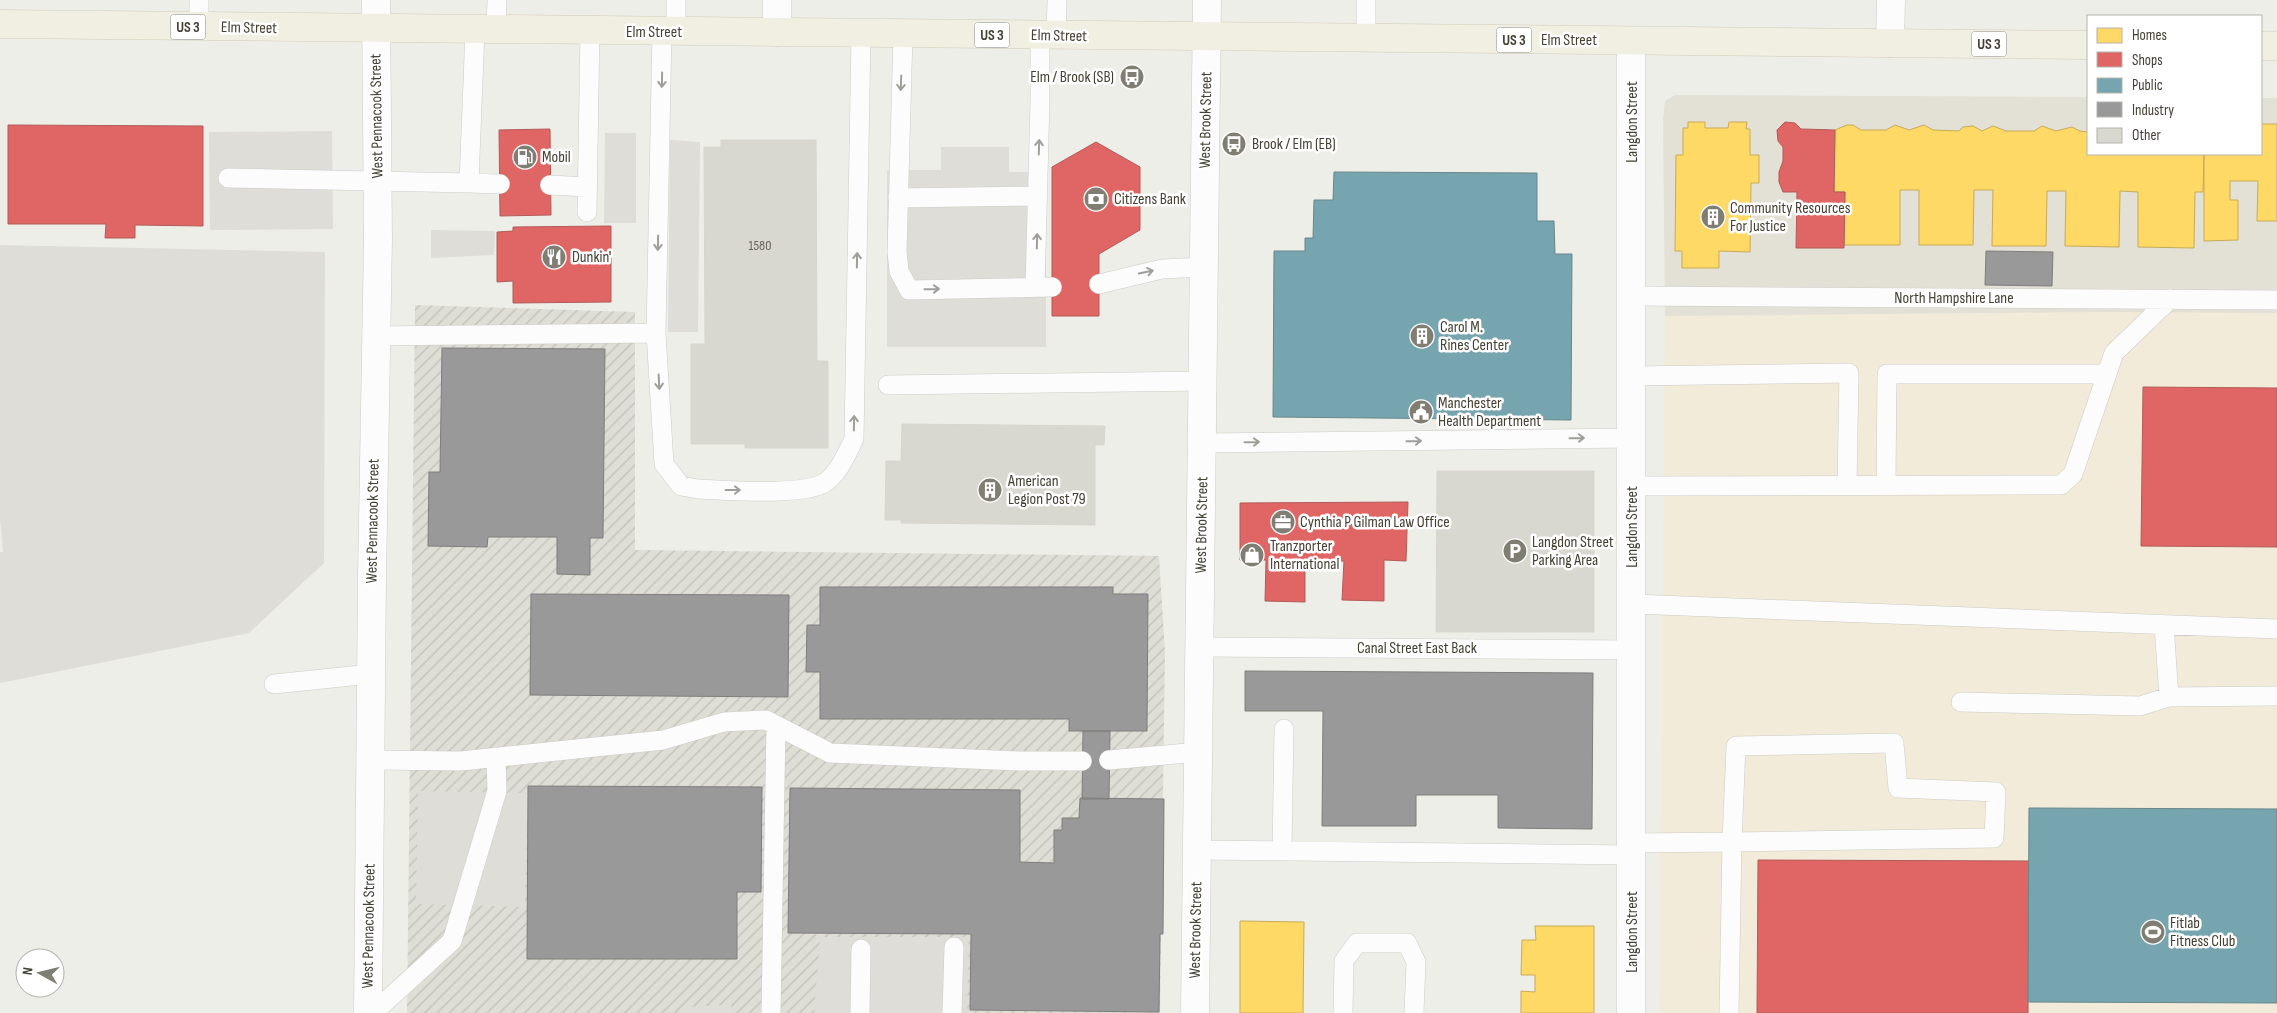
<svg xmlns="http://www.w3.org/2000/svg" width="2277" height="1013" font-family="'Sofia Sans Condensed',sans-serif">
	<defs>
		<pattern id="industrial-furrows" width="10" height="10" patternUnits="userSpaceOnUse" patternTransform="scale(1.25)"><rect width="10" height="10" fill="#deddd6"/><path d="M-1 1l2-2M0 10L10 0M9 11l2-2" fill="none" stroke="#c0bfb8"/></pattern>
	</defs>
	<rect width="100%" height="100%" fill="#eeeee8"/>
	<path fill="#e3e0d5" d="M1675 95 2088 97V154H2261V98H2277V315L1665 316 1663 119 1665 101Z"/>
	<path fill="#f2ebda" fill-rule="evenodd" d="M2102 312 2277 313V1013H1659L1665 316ZM1852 553H1853L2024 555H1973Z"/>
	<path fill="url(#industrial-furrows)" d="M415 305 635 312V550L1159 556 1165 653 1160 1013H407Z"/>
	<path fill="#deddd8" d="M332 131 333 229 210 230 209 132Z
		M605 133H636V223H604Z
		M670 140 700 142 698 332H668Z
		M941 147H1009V172H1046V347H887V170H941Z
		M431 230 495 231 494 255 431 258Z
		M0 245 325 252 324 563 249 633 0 683V552H3L0 518Z
		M418 791 528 793 525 907 416 904Z
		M820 937H969L967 1013H814Z
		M731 1005 733 1013H684V1007Z"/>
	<path fill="#ffd966" stroke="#c7ab57" d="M1688 122H1705V128H1728L1729 122H1747L1746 129H1750V155H1759V183H1751L1750 252 1719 251V268H1682V251H1675L1676 155H1683V128H1688Z
		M2261 124H2277V221H2257L2258 181H2230V200H2238V240L2204 241V154H2261Z
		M1847 125H1853L1861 130H1886L1895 125 1909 130 1924 125 1933 130 1959 131 1963 127 1973 126 1982 131 1993 126 2006 131H2034L2042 126 2056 131 2072 127 2080 131 2088 132V154H2204L2203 192H2195L2194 248 2138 247V192L2120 191 2119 247 2065 246 2066 191H2047L2046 246H1992L1993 190H1974L1973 245H1919V190H1900V245H1844L1845 192H1834L1835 130Z
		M1240 921 1304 922 1303 1013H1240Z
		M1535 926H1594V1013H1521V991L1535 992V975H1521L1522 940H1536Z"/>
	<path fill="#e06666" stroke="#b25b57" d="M1785 122 1795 123 1801 129 1835 130 1834 192H1845L1844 248H1796L1797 192H1783L1779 182V172L1783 161V147L1778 141 1777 130Z
		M8 125 203 126V226L135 225V238H105L106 224H8Z
		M550 129 551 215 500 216 499 130Z
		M1096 142 1140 167V230L1099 254V316H1052V167Z
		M611 226V302L513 303V281L497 282V232L513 231V227Z
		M2143 387 2277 388V547L2141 546Z
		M1408 502 1406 561 1384 560V601L1342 600 1344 561 1305 562V602L1265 601 1266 560H1240V503Z
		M1758 860 2029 861 2028 1013H1757Z"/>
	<path fill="#76a5af" stroke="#67878a" d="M1334 172 1537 173V221H1554L1555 254H1572L1571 420 1273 417 1274 251H1305V238H1313L1314 200H1333Z
		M2029 808 2277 809V1003L2028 1002Z"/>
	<path fill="#999" stroke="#807e7b" d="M1986 251 2053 252 2052 286 1985 285Z
		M442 348 605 349 603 538H590V575L557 574V537H488L487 547 428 546 429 472H440Z
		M820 587H1113V594H1148L1147 731H1069V719H820V672H806L807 625H820Z
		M531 594 789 595 788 697 530 695Z
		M1245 671 1593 673 1592 829 1498 828V795H1416V826H1322L1323 711H1245Z
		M1083 731H1110L1109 799H1082Z
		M528 786 762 787 761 892H737V959H527Z
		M790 788 1020 790V862L1054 863V830H1062V818H1079L1080 798 1164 799 1163 934H1160L1159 1012 970 1010 971 934 788 933Z"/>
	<path fill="#d8d7d0" stroke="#d7d5ce" d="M721 140H816L817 361H828V448H745V444H691V344H705L704 147H721Z
		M902 424 1105 426 1104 445H1095V525L901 523V520H885L886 461H901Z
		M1437 471H1594V632H1436Z"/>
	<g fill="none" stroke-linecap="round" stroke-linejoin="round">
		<defs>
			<path id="service" d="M1366 0V39
				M199 27V0
				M496 30 497 0
				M662 31 656 333 664 464 681 486 698 489C726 490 802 496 824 483 838 475 847 453 854 439L861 34
				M676 32V0
				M903 34 897 252 899 271 909 290 1052 287
				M1056 36 1057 0
				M228 178 469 183 475 30
				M469 183 500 184
				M550 185 587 187
				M898 198 1038 196
				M587 212 590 31
				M1099 284 1162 269 1204 267
				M1035 287 1040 101V35
				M1632 296 2277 300
				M376 336 656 333
				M1632 376 1849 373 1847 485
				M888 385 1204 381
				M1203 443 1632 438
				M1886 485 1887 374H2107
				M1632 486 2061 485 2073 474 2114 353 2170 299
				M1633 604 2277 629
				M2164 625 2169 697 2277 696
				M1201 647 1633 650
				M274 684 371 674
				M1961 702 2140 706 2169 697
				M1894 743 1898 788 1996 792 1994 838 1732 842 1736 746Z
				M371 760 461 761 663 740 724 722 766 720 830 753 1019 761H1082
				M1109 760 1199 752
				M1632 843 1732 842 1729 1013
				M1197 850 1632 855
				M1282 851 1284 729
				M373 1013 452 941 497 791 496 757
				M771 1013 776 725
				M860 1013 861 949
				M952 1013 954 947
				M1343 1013 1344 961 1357 943H1407L1416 962 1414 1013"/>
			<path id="minor" d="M777 0V32
				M1890 43 1891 0
				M368 1013 372 577 378 239 376 0
				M1195 1013 1207 0
				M1631 1013V41"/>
			<path id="primary" d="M0 24 2088 45
				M2261 46H2277"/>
		</defs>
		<use href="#service" stroke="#cdcbc5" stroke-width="20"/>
		<use href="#minor" stroke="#cdcbc5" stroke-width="29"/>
		<use href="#primary" stroke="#d1ccb5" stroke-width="29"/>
		<use href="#service" stroke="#fcfcfc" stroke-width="19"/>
		<use href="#minor" stroke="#fcfcfc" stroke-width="28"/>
		<use href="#primary" stroke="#f1eee2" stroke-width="28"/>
	</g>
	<defs><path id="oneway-shaft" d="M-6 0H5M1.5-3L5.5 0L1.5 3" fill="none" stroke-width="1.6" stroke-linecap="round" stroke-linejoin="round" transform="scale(1.25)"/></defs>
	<g stroke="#a09e98">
		<use href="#oneway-shaft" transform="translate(662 80) rotate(91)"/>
		<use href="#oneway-shaft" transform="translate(901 83) rotate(92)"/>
		<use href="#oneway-shaft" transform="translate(1039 147) rotate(-88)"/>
		<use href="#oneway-shaft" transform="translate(1037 241) rotate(-89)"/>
		<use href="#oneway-shaft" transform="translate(658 243) rotate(91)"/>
		<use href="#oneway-shaft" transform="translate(857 260) rotate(-89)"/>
		<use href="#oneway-shaft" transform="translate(1146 272) rotate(-12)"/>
		<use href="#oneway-shaft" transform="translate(932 289) rotate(-1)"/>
		<use href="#oneway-shaft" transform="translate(659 382) rotate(87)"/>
		<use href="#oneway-shaft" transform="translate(854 423) rotate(-89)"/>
		<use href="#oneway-shaft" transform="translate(1577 438) rotate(-1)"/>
		<use href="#oneway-shaft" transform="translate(1414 441) rotate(-1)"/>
		<use href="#oneway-shaft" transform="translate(1252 442) rotate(-1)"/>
		<use href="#oneway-shaft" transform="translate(733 490)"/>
	</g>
	<defs>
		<symbol id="bus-disc" viewBox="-11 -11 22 22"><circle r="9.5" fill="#807d73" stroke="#fff"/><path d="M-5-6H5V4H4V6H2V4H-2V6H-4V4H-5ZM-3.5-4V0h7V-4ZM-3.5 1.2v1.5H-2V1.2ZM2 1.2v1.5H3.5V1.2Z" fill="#fff"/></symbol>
		<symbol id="fuel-disc" viewBox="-11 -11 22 22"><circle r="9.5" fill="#807d73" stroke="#fff"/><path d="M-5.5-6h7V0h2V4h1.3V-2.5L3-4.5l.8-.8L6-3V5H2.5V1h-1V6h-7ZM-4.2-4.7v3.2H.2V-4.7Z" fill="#fff"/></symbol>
		<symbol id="bank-disc" viewBox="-11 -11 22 22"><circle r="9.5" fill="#807d73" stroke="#fff"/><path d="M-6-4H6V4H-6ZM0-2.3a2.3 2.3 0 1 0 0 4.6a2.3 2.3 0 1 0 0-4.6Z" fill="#fff"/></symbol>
		<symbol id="building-disc" viewBox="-11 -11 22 22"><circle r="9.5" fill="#807d73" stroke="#fff"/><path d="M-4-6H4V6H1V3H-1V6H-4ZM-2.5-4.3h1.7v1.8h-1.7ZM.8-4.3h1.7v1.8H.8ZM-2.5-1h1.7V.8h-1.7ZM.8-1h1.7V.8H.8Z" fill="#fff"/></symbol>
		<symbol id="restaurant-disc" viewBox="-11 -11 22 22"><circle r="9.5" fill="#807d73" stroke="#fff"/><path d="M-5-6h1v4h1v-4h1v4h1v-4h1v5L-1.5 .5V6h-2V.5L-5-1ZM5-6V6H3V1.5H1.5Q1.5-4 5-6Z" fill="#fff"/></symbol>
		<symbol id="civic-disc" viewBox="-11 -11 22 22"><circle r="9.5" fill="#807d73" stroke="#fff"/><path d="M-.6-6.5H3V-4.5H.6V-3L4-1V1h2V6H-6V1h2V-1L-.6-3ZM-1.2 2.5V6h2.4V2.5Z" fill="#fff"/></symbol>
		<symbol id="office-disc" viewBox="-11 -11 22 22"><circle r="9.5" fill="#807d73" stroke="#fff"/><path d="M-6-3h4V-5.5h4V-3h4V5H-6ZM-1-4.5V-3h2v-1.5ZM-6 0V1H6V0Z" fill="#fff"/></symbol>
		<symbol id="parking-disc" viewBox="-11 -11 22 22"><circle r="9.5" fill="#807d73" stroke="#fff"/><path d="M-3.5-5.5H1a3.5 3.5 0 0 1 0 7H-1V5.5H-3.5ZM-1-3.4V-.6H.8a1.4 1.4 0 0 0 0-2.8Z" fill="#fff"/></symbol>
		<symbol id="shop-disc" viewBox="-11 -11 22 22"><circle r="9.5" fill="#807d73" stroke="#fff"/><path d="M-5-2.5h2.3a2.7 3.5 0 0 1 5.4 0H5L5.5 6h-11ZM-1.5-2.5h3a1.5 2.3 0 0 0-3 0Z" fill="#fff"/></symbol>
		<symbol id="stadium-disc" viewBox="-11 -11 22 22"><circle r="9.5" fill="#807d73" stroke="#fff"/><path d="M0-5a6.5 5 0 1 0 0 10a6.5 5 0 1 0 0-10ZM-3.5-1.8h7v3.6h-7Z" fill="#fff"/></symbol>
	</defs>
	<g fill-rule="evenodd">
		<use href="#bus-disc" x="1118" y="63" width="28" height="28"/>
		<use href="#bus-disc" x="1220" y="130" width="28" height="28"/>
		<use href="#fuel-disc" x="511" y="143" width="28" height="28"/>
		<use href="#bank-disc" x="1082" y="185" width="28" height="28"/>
		<use href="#building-disc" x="1699" y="203" width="28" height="28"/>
		<use href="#restaurant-disc" x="540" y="243" width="28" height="28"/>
		<use href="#building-disc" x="1408" y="322" width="28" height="28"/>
		<use href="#civic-disc" x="1407" y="398" width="28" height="28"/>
		<use href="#building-disc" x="976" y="476" width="28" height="28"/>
		<use href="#office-disc" x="1269" y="508" width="28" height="28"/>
		<use href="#parking-disc" x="1501" y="537" width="28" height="28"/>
		<use href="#shop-disc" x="1238" y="541" width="28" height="28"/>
		<use href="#stadium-disc" x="2139" y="918" width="28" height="28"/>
	</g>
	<g text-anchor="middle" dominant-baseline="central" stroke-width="5" stroke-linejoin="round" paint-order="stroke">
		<g font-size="14" fill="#6a665c">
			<text x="760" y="245">1580</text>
		</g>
		<g fill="#fff" stroke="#7d7971" stroke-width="1">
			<rect x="170.5" y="14.5" width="35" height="25" rx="4"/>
			<rect x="974.5" y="22.5" width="35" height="25" rx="4"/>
			<rect x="1496.5" y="27.5" width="35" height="25" rx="4"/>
			<rect x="1971.5" y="31.5" width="35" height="25" rx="4"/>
		</g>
		<g font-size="15" font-weight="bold" fill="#454034">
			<text x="188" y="27">US 3</text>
			<text x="992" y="35">US 3</text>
			<text x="1514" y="40">US 3</text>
			<text x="1989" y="44">US 3</text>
		</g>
		<g font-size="16" fill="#454034" stroke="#fff">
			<text transform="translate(249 28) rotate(1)">Elm Street</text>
			<text x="654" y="32">Elm Street</text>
			<text transform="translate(1059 36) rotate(1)">Elm Street</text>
			<text x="1569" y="40">Elm Street</text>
			<text transform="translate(377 116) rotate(-91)">West Pennacook Street</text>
			<text transform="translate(1206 120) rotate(-89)">West Brook Street</text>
			<text transform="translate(1632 122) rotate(-90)">Langdon Street</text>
			<text x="1954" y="298">North Hampshire Lane</text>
			<text transform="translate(373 521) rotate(-89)">West Pennacook Street</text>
			<text transform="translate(1202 525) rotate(-89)">West Brook Street</text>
			<text transform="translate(1632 527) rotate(-90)">Langdon Street</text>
			<text x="1417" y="648">Canal Street East Back</text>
			<text transform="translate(369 926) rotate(-89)">West Pennacook Street</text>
			<text transform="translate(1196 930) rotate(-89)">West Brook Street</text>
			<text transform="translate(1632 932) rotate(-90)">Langdon Street</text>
		</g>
		<g font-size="16" fill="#454034" stroke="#fff" text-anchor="start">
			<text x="1114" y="77" text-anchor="end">Elm / Brook (SB)</text>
			<text x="1252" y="144">Brook / Elm (EB)</text>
			<text x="542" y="157">Mobil</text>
			<text x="1114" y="199">Citizens Bank</text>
			<text x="1730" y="208">Community Resources<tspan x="1730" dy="18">For Justice</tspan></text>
			<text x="572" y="257">Dunkin'</text>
			<text x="1440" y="327">Carol M.<tspan x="1440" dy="18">Rines Center</tspan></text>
			<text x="1438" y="403">Manchester<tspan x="1438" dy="18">Health Department</tspan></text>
			<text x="1008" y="481">American<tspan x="1008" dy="18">Legion Post 79</tspan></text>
			<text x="1300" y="522">Cynthia P Gilman Law Office</text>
			<text x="1532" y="542">Langdon Street<tspan x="1532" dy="18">Parking Area</tspan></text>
			<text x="1270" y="546">Tranzporter<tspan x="1270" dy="18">International</tspan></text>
			<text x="2170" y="923">Fitlab<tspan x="2170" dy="18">Fitness Club</tspan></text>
		</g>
	</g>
	<rect x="2087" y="15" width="175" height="140" fill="#ffffff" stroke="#b5b3ae"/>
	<rect x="2097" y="28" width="25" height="15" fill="#ffd966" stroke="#b5b3ae"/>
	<text x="2132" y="40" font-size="15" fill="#454034">Homes</text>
	<rect x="2097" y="52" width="25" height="15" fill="#e06666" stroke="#b5b3ae"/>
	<text x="2132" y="65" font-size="15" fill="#454034">Shops</text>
	<rect x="2097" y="78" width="25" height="15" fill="#76a5af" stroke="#b5b3ae"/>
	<text x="2132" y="90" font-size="15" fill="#454034">Public</text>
	<rect x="2097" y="102" width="25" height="15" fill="#999999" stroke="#b5b3ae"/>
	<text x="2132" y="115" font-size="15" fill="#454034">Industry</text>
	<rect x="2097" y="128" width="25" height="15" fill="#d8d7d0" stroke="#b5b3ae"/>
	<text x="2132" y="140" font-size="15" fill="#454034">Other</text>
	<g transform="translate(40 973) rotate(278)"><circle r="24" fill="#ffffff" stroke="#b5b3ae"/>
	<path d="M0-4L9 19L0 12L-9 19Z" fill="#807d73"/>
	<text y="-8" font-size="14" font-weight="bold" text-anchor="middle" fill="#454034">N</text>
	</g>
</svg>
